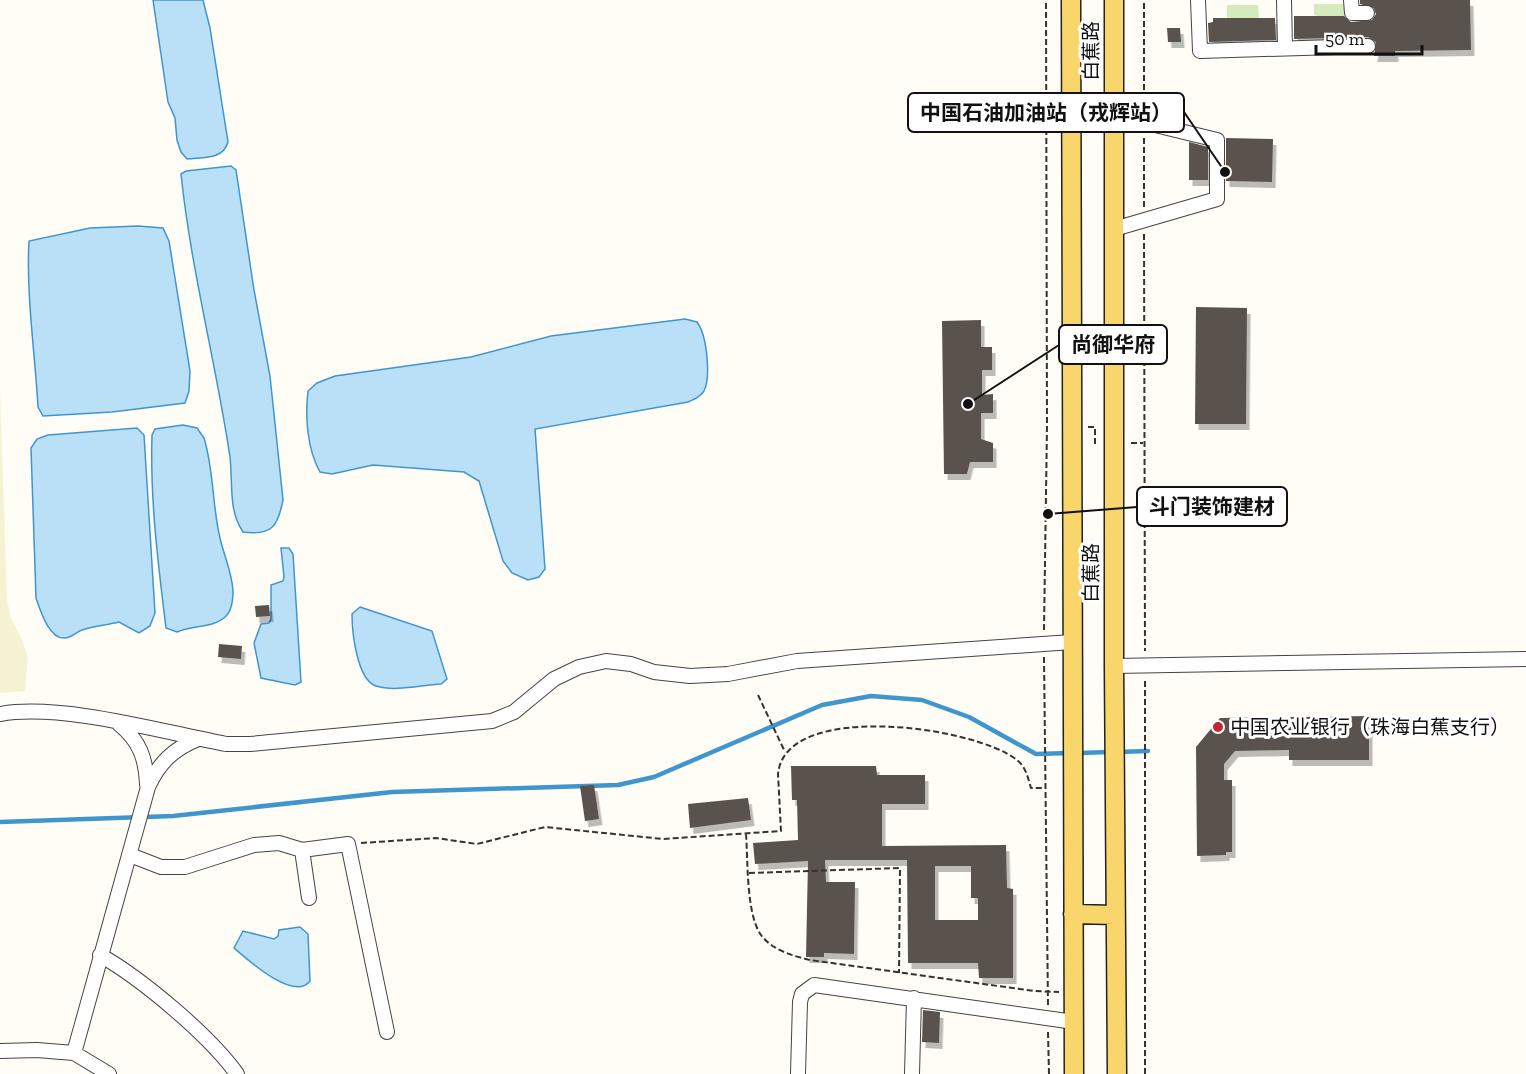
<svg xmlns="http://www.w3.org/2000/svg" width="1526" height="1074" font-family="'Zilla Slab','Noto Sans SC',serif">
	<defs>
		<filter id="shadow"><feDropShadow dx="3.5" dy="6" stdDeviation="0" flood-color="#0004"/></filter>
	</defs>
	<rect width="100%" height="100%" fill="#fffdf5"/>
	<path fill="#f6f3d4" d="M0 388 7 600 11 618 21 637 28 657 25 691 0 693Z"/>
	<path fill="#d5ebbd" d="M1314 4H1345V16L1317 19V16L1314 15Z
		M1227 5H1258L1259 18 1235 22 1234 18H1227Z"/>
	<path fill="#b9e0f7" stroke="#3f96cf" stroke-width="1.5" d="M153 0H203L210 28 228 142C223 160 203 157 187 159L181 152 177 140 175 118 168 102Z
		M231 166 236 170 254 290 270 376 283 500C278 526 272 536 243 532 228 510 233 483 230 457 216 363 191 270 181 174L186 171Z
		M138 226 163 228 169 241 190 371 189 391 185 403 112 412 43 416 38 407C35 353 26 294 29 241L90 228Z
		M685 319 697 322C707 335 711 377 704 391 700 397 695 399 688 402L535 429 545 569 539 577 528 580 512 573 503 561 479 481 464 472 373 465 332 474 320 472C307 449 305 416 308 391L317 383 335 376 471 357 551 336Z
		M183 425 197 428 204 438C214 470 212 505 220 538 224 556 232 572 233 591 233 600 232 611 225 617 213 628 192 625 177 632L166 628C158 563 150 500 152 435L155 429Z
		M137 428 144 435 155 613 150 626 139 633 119 622C107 625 94 626 82 630 76 632 71 638 65 638 49 640 40 609 36 598L31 448 37 439 48 435Z
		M281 548H289L293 554 301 682 295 685 261 678 254 643 261 624 269 623 271 619V585L283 581 284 577Z
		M360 607 432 631 447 679 441 684C421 685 395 692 376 686 357 680 352 632 352 614Z
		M300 927 308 934 310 981C294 1002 248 960 234 948L243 931 274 939 278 936 279 930Z"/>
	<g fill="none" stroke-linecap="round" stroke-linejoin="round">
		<path stroke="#3f96cf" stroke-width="4.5" d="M1118 752 1148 751
			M1079 753 1109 752
			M0 822 173 816 392 792 618 785 654 777 822 705 871 696 922 700 969 717 1036 754 1070 753"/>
	</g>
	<path fill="#5a524d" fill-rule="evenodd" filter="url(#shadow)" d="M1360 0H1470L1471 50 1395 51V56H1374L1376 42 1368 37 1294 39V16H1344L1351 22 1372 20 1376 14 1374 8 1360 4Z
		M1213 18H1275L1276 40 1209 42 1208 23 1213 22Z
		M1167 28H1180L1181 42H1168Z
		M1226 138 1273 139 1272 182 1226 181Z
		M1189 142 1208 147V180H1189Z
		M1196 307 1247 308 1246 424H1195Z
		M981 320V347H992V370H982V395L993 394V413H981V439L993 443V462H970L967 474H944L942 321Z
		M269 605 270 616 256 617 255 606Z
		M219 644 242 646 241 659 218 657Z
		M1369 716V760H1289V750L1235 751 1224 764V780H1232V852H1226V855L1197 856 1196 747 1220 718Z
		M791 766H876L877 775H925V804H882V846L1006 845 1007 888 1013 889V978H979L978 963H908L907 860H825L826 882H855L854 954 824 953V957H806L808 861 755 864 753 843 798 840 797 800H792ZM935 866H971V898H978V920H935Z
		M594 785 599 819 585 821 580 786Z
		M748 798 751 820 690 828 688 804Z
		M923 1010 940 1012 939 1043 922 1042Z"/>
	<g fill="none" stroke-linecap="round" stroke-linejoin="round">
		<defs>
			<path id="minor" d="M1198 0 1200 51 1368 46
				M1284 0 1285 48
				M1351 0 1352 13H1367
				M1114 115 1217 140V199L1114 229
				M1114 666 1526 659
				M0 714C62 703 163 732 226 744H250L492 721 514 712 554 679 579 667 606 661 631 664 654 672 690 676 728 674 797 661 1072 642
				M119 724C140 741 146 759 147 785
				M302 850 309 898
				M130 855 161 867H185L254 845 279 843 302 850 348 844 387 1032
				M100 955C142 979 209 1035 237 1074
				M0 1051 37 1050 74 1053 109 1074
				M74 1053 148 787C159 763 173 749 198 739
				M798 1074 800 1002 802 994 814 985 1074 1022
				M912 1074 914 998"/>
			<path id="major" d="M1071 0 1074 1074
				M1114 0V666L1117 1074
				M1073 914 1115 915"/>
		</defs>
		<use href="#minor" stroke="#444" stroke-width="16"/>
		<use href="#major" stroke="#222" stroke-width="21"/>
		<path stroke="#333" stroke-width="2" stroke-dasharray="6 3" stroke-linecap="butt" d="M1144 108V0
			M1144 207V135
			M1144 234 1145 651
			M1088 427H1095V444H1098
			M1131 443H1143
			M1044 630 1047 426 1046 0
			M1044 657 1048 1005
			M758 695 785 752
			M746 834C748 860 746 914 761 935 772 950 793 956 810 960L1034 991 1059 992
			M361 843 436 838 477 844 545 827 663 839 781 831 778 774C785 700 974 726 1017 760 1026 767 1028 778 1031 788H1045
			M749 873 900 868 899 973
			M1048 1032 1049 1074
			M1145 1074V678"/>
		<use href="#minor" stroke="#fff" stroke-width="14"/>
		<use href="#major" stroke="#f9d66b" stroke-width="18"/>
	</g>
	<circle fill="#c4262e" stroke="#fff" stroke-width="2" cx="1218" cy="727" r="6"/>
	<g text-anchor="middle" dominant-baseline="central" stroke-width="6" stroke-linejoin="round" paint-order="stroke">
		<g font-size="20" fill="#111" stroke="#fff">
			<text transform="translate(1091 51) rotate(-90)">白蕉路</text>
			<text transform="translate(1091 573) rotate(-90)">白蕉路</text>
		</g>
		<g font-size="20" fill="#111" stroke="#fff" text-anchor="start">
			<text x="1230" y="727">中国农业银行（珠海白蕉支行）</text>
		</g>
	</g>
	<path fill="none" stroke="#111" stroke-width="2" d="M1225 172L1184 112M968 404L1059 345M1048 514L1137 507"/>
	<g fill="#111" stroke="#fff" stroke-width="2">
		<circle cx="1225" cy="172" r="6"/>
		<circle cx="968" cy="404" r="6"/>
		<circle cx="1048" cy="514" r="6"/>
	</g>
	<g fill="#fff" stroke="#111" stroke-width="2">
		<rect x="908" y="93" width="276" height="39" rx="6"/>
		<rect x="1059" y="325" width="108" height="39" rx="6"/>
		<rect x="1137" y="487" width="150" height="39" rx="6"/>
	</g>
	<g font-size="21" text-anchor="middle" font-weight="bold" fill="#111">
		<text x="1046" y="120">中国石油加油站（戎辉站）</text>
		<text x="1113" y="352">尚御华府</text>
		<text x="1212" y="514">斗门装饰建材</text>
	</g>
	<path d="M1316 45v9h106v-9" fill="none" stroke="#111111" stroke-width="3"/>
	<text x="1325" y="45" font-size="18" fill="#111111" stroke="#ffffff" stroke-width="4.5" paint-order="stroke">50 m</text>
</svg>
